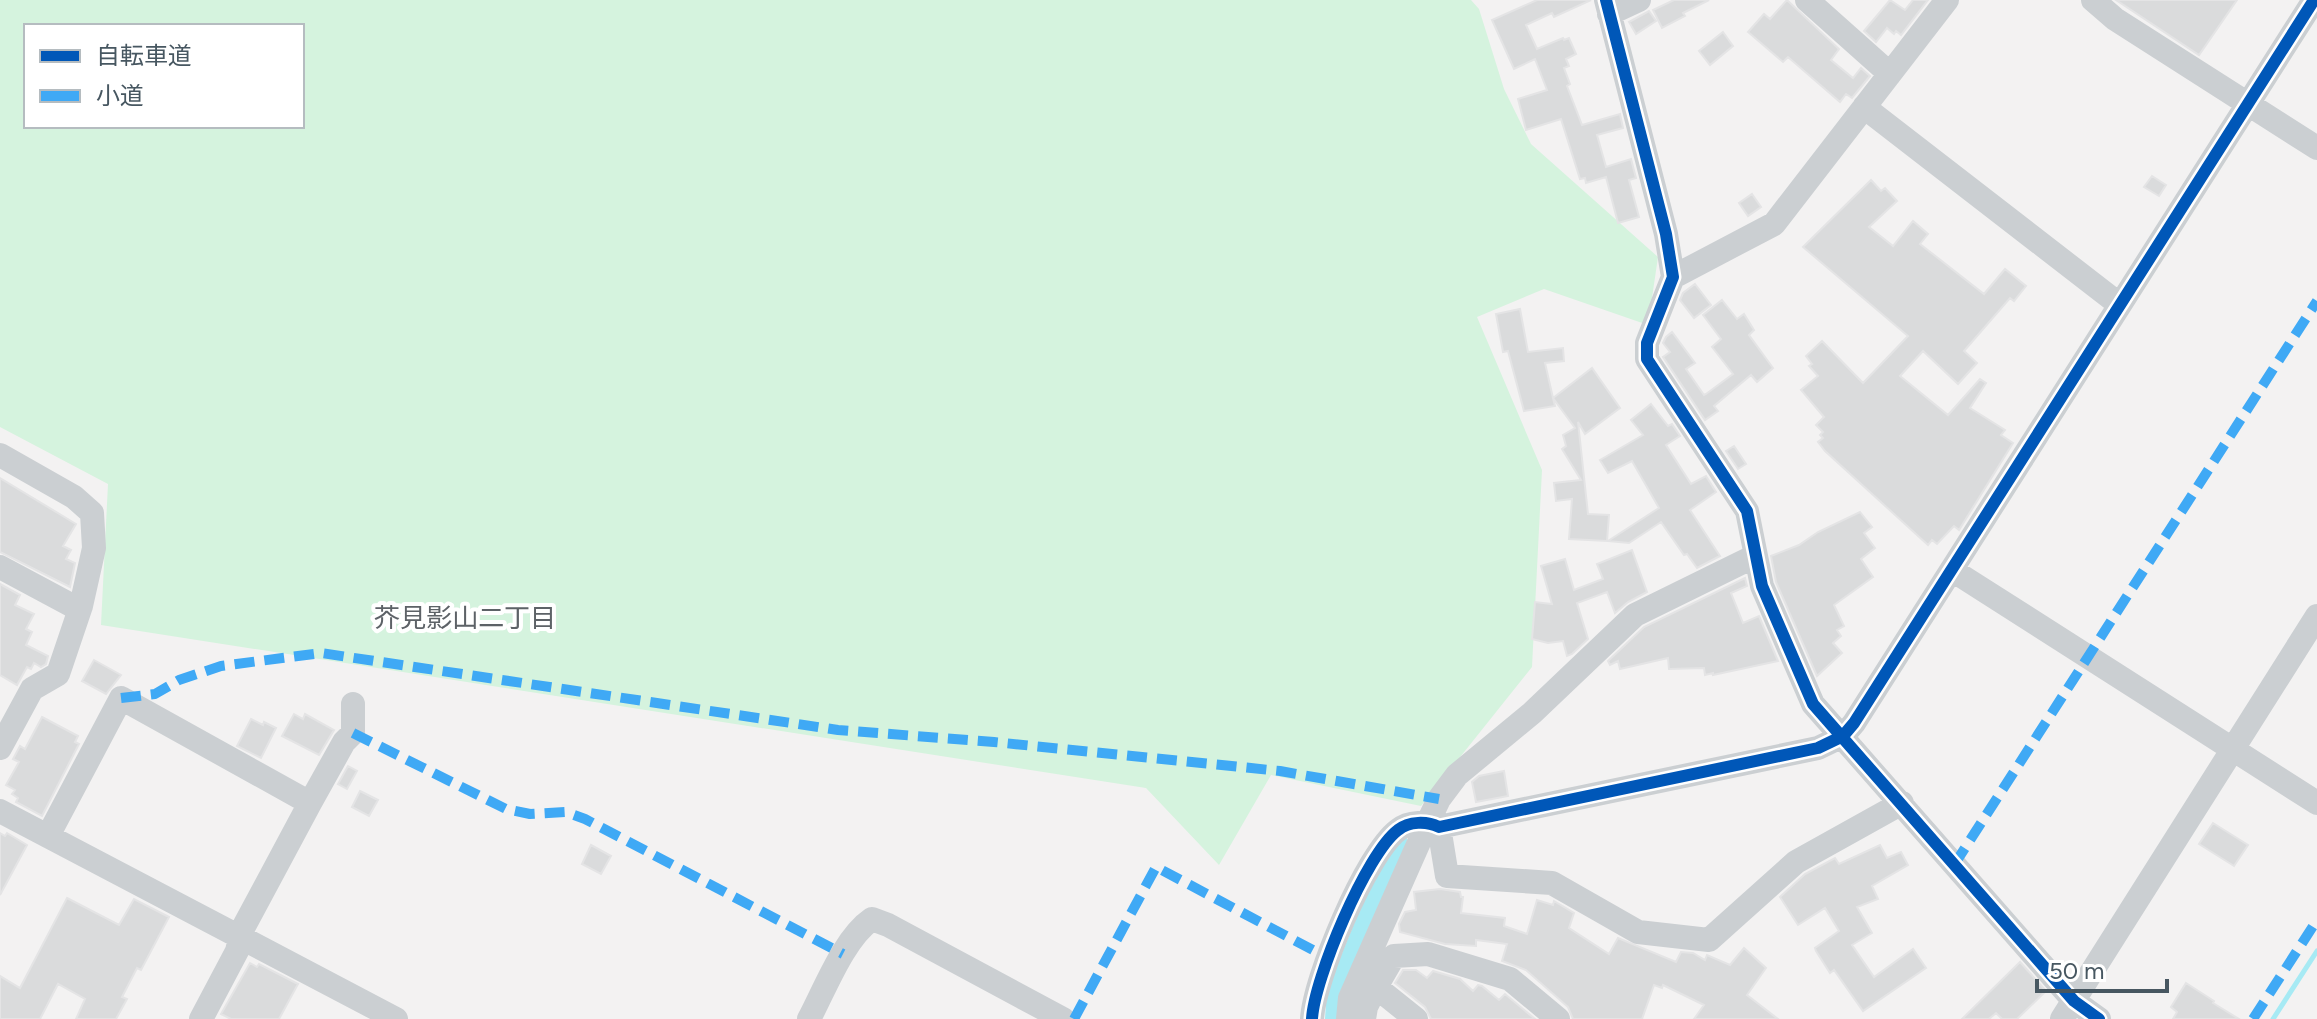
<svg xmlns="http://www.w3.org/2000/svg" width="2317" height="1019" font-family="Figtree,'Noto Sans JP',sans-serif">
	<rect width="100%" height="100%" fill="#f3f2f2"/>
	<path fill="#d5f3de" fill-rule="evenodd" d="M0 0H1471L1479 9 1504 89 1531 144 1658 257 1648 325 1544 289 1477 317 1542 470 1532 667 1421 806 1271 775 1219 865 1146 788 101 625 108 484 0 427ZM26 26H302V126H26Z"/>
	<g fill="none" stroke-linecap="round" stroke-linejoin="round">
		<path stroke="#a7eaf4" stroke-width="5" d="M2273 1019 2317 951"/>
		<path stroke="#a7eaf4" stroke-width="18" d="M1334 1019 1335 1004 1342 977 1398 840"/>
	</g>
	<path fill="#dadbdc" stroke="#e4e4e5" stroke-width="2" d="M1537 0H1591L1554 17 1552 13 1526 25 1537 49 1563 38 1564 40 1569 38 1576 54 1566 59 1569 66 1564 68 1570 84 1567 86 1582 125 1620 114 1623 128 1597 135 1606 167 1631 159 1636 178 1629 180 1639 217 1618 223 1606 177 1586 183 1585 178 1580 179 1561 119 1526 130 1518 99 1547 90 1535 59 1514 69 1492 20Z
		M1674 0H1709L1683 13 1685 16 1662 28 1653 10Z
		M1787 0 1839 49 1831 60 1853 78 1861 68 1870 76 1852 98 1846 94 1840 102 1788 57 1783 62 1748 32 1764 14 1770 19Z
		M1890 0 1905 10 1913 0H1928L1901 35 1896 31 1894 34 1887 28 1876 42 1864 31Z
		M2116 0H2237L2199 55Z
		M1649 11 1656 21 1636 34 1629 22Z
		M1723 32 1733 46 1710 65 1699 51Z
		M2152 176 2166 185 2159 196 2144 187Z
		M1871 180 1881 191 1885 188 1897 201 1869 227 1893 246 1913 221 1928 234 1920 244 1984 294 2005 269 2026 286 2014 301 2010 298 1964 351 1977 363 1958 384 1923 351 1900 376 1948 415 1980 379 1986 383 1970 408 2005 430 2001 435 2013 443 1959 530 1954 526 1937 544 1932 540 1928 545 1825 451 1818 442 1823 438 1820 435 1823 432 1816 425 1824 417 1801 390 1818 376 1809 366 1812 364 1806 356 1822 341 1863 383 1908 336 1803 247Z
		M1752 194 1761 207 1748 216 1739 203Z
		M1695 284 1711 305 1694 318 1680 300 1683 293Z
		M1722 300 1737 319 1744 314 1754 330 1749 335 1773 368 1757 382 1751 375 1714 406 1718 411 1705 420 1663 357 1670 352 1663 343 1666 337 1672 332 1695 363 1686 369 1704 395 1706 394 1733 374 1712 347 1721 339 1703 315Z
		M1520 309 1528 352 1563 348 1564 361 1545 363 1553 398 1592 368 1620 408 1585 434 1578 422 1588 514 1609 515 1607 541 1569 539 1572 499 1556 501 1554 483 1581 480 1562 449 1566 446 1563 435 1575 428 1553 398 1555 406 1524 411 1508 351 1503 352 1496 314Z
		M1651 404 1668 426 1672 424 1680 436 1666 445 1691 484 1706 476 1716 492 1690 510 1720 556 1697 568 1687 554 1684 555 1661 522 1629 543 1608 541 1659 508 1632 461 1608 473 1600 460 1643 435 1631 420Z
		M1734 446 1746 464 1738 469 1726 451Z
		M0 478 76 524 63 546 71 550 66 559 75 563 70 587 0 552Z
		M1860 512 1872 527 1864 533 1875 548 1861 559 1873 577 1834 605 1844 626 1837 630 1841 636 1833 643 1842 653 1817 676 1776 582 1771 556 1799 545 1818 532Z
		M1632 550 1647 592 1628 602 1615 613 1607 592 1577 603 1588 639 1572 654 1567 656 1563 641 1548 643 1532 639 1535 602 1552 604 1541 566 1565 559 1574 590 1603 579 1597 564Z
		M1745 578 1747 586 1731 593 1743 623 1759 616 1778 661 1713 675V673L1705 675 1704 668 1669 669 1668 658 1620 669 1618 661 1610 665 1608 661 1644 627Z
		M0 584 20 595 15 605 34 614 26 629 32 632 26 645 48 656 46 664 41 667 34 663 31 669 27 667 17 685 0 675Z
		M94 660 121 675 106 694 82 681Z
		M294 714 303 719 305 714 334 730 319 755 282 736Z
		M42 717 78 736 75 742 79 744 42 816 16 802 18 798 12 794 15 790 6 785 19 762 13 759 20 746 25 749Z
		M251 719 263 725 264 722 276 728 261 758 237 746Z
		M348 766 357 771 347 789 338 784Z
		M1504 771 1508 796 1476 802 1472 782 1479 776Z
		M360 791 378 800 369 816 352 807Z
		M2213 823 2248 845 2234 866 2199 844Z
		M0 833 5 836 7 833 27 845 0 895Z
		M591 845 611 856 601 874 582 864Z
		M1880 845 1887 858 1901 852 1908 865 1872 886 1878 899 1857 907 1872 933 1852 945 1874 977 1913 949 1926 968 1863 1011 1834 970 1830 973 1816 951 1815 948 1839 931 1825 908 1798 925 1780 897 1805 874 1835 858 1839 864Z
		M1440 889 1460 892 1461 897H1463L1461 913 1505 918 1504 926 1527 934 1537 900 1553 905 1554 901 1574 913 1569 928 1609 954 1618 938 1676 962 1681 952 1693 953 1705 960 1707 955 1730 965 1744 948 1766 968 1747 995 1778 1019H1694L1704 1005 1663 985 1662 988 1654 985 1642 1019H1573L1568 1007 1526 970 1502 961 1507 944 1476 940V946L1445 944 1400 932 1399 924 1405 912 1416 910 1414 892Z
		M67 898 119 925 134 899 169 917 141 970 137 968 122 997 127 999 116 1019H76L85 999 58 984 40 1019H0V976L20 988Z
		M2020 962 2046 991 2017 1019H2002L1996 1013 1989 1019H1962Z
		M250 963 257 967 259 964 298 984 279 1019H231L221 1014Z
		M1403 970H1416L1427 978 1433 971 1460 979 1473 991 1478 985 1482 986 1499 1000 1505 994 1535 1019H1431L1425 1007 1395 983Z
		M2186 983 2214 1001 2213 1003 2239 1019H2173L2177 1012 2171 1007Z"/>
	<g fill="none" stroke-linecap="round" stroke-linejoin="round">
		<path stroke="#cbcfd2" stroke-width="24" d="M1606 0 1666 234 1673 277 1647 343V359L1747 511 1762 586 1813 704 2074 1001 2099 1019
			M1807 0 1890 74
			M2093 0 2115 19 2317 148
			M1609 14 1639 0
			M1864 107 2120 305
			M1673 277 1774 224 1947 0
			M0 455 74 497 92 513 94 548 81 606 58 674 32 689 0 748
			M0 567 71 605 81 606
			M1952 570 2317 803
			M0 811 396 1019
			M1439 827 1447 876 1552 883 1638 932 1709 940 1796 862 1902 803
			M48 836 121 698 310 803
			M1376 987 1394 956 1428 954 1510 979 1558 1019
			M201 1019 237 951 242 930 310 803 344 742 353 733V704
			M809 1019C825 989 844 938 872 919L888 925 1063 1019
			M1312 1019C1314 979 1366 854 1398 830 1409 821 1427 821 1439 827L1818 748 1843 736 1854 723 2314 0
			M1348 1019 1350 998 1428 822 1439 799 1457 775 1532 713 1635 615 1755 556
			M1364 1019 1366 1007 1376 987 1416 1019
			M2062 1019 2317 616"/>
		<path stroke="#3fa9f5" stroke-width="10" stroke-dasharray="20 10" stroke-linecap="butt" d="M121 698 155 694 179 680 221 666 321 653 838 730 994 742 1280 771 1439 799
			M353 733 506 809 530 814 566 812 585 819 843 954
			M1954 865 2317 301
			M1074 1019 1156 867 1326 957
			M2253 1019 2317 920"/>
		<defs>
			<path id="cycleway" d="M1606 0 1666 234 1673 277 1647 343V359L1747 511 1762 586 1813 704 2074 1001 2099 1019
				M1312 1019C1314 979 1366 854 1398 830 1409 821 1427 821 1439 827L1818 748 1843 736 1854 723 2314 0"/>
		</defs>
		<use href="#cycleway" stroke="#fff" stroke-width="17"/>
		<use href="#cycleway" stroke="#0057b8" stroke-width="12"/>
	</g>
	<g text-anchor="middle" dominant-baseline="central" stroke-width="8" stroke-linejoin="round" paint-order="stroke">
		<g font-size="26" fill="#5d6267" stroke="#fff">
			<text x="465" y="618">芥見影山二丁目</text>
		</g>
	</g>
	<rect x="24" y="24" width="280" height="104" fill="#ffffff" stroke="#b5bcc0" stroke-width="2"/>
	<rect x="40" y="50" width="40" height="12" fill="#0057b8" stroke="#b5bcc0" stroke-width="2"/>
	<text x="96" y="64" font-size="24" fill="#475761">自転車道</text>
	<rect x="40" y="90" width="40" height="12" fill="#3fa9f5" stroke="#b5bcc0" stroke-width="2"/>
	<text x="96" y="104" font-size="24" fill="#475761">小道</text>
	<path d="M2037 979v12h130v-12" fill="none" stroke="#475761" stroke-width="4"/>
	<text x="2049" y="979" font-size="24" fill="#475761" stroke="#ffffff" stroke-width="6" paint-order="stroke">50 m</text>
</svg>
